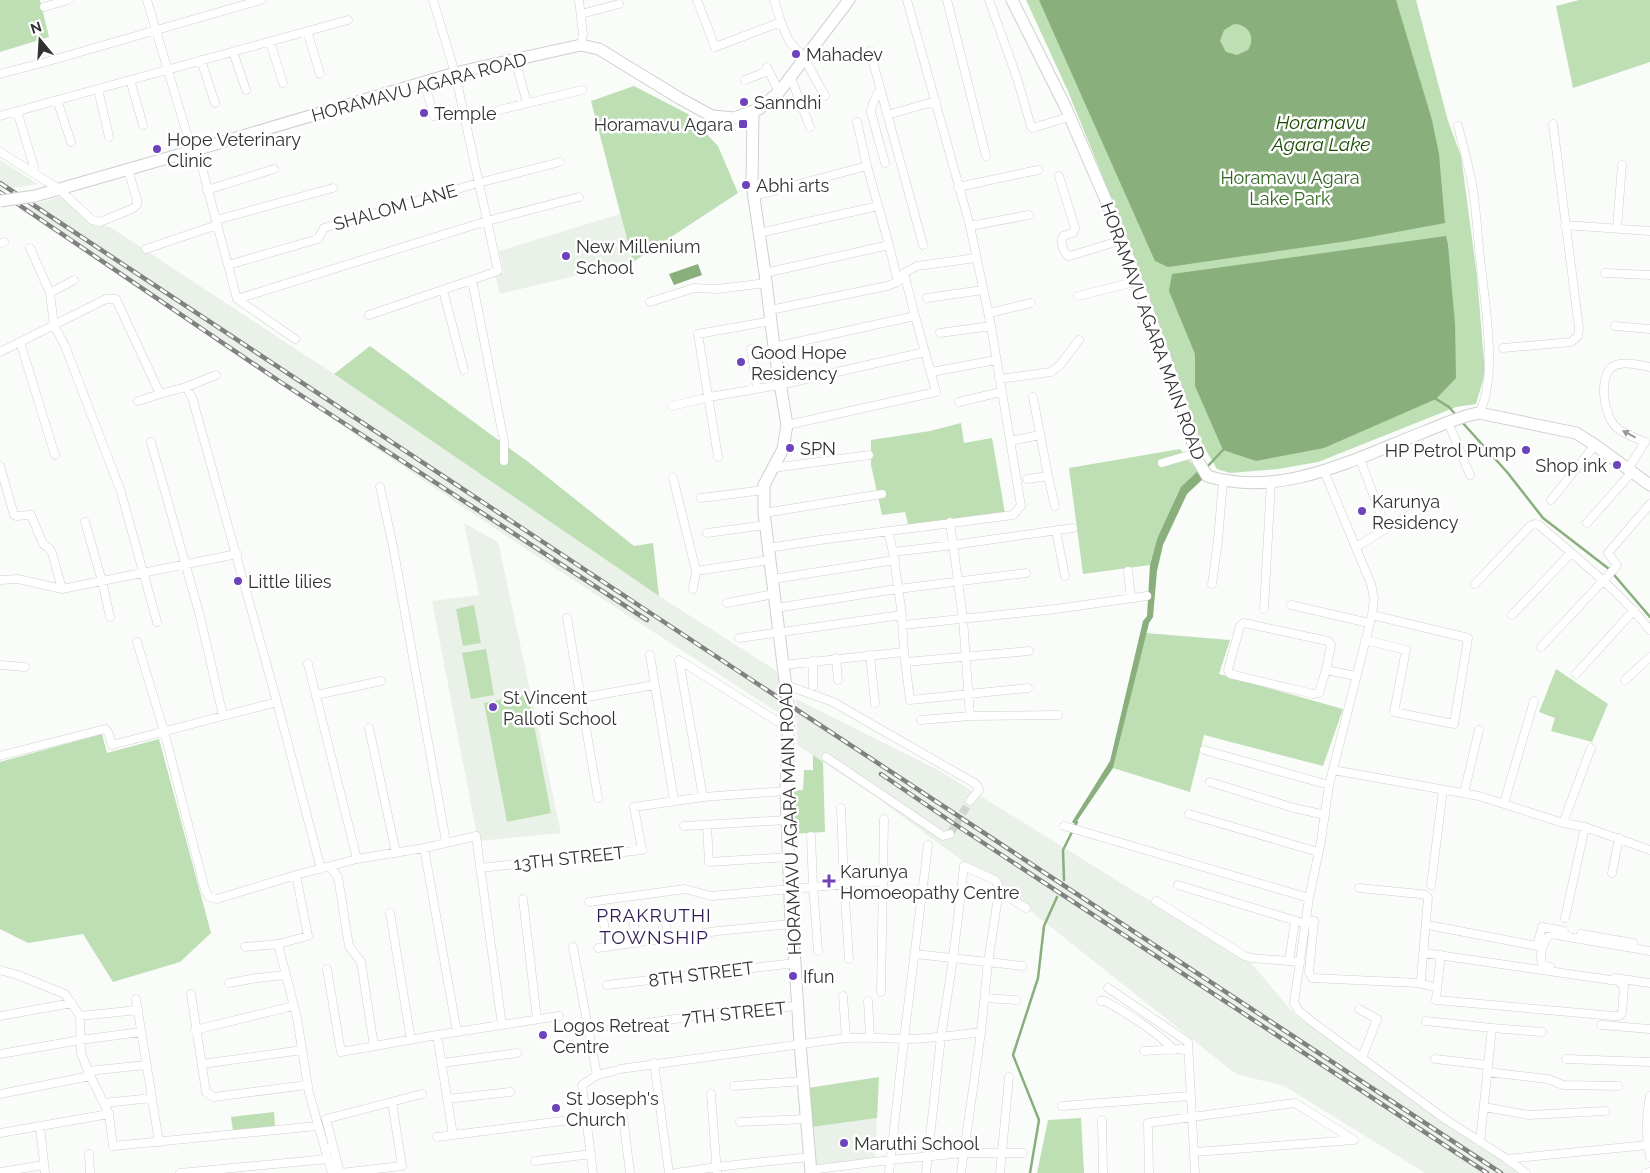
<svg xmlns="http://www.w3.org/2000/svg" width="1650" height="1173" font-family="Raleway,sans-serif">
	<rect width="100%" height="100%" fill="#fafcfa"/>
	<path fill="#eaf1e8" d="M0 160 38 184 0 190Z
		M61 196 90 221 110 227 334 374 659 596 780 673 785 717 530 552 20 209Z
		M620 214 633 262 500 294 495 275 504 273 499 251Z
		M464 523 498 542 561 833 478 841 432 601 479 595Z
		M796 699 940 771 1252 964 1294 1014 1519 1173H1425L1284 1086 1236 1074 1033 913 876 797 797 745Z
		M877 1118 875 1158 814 1165 812 1127Z"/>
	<path fill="#bddfb3" d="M0 0H40L49 37 0 52Z
		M1026 0H1416L1448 121 1461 156 1477 276 1485 373 1476 404 1456 407 1318 462 1278 469 1230 473 1217 469 1201 442 1109 192 1067 89Z
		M1579 0H1650V62L1573 88 1556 6Z
		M634 86 688 114 718 146 738 193 633 262 591 101Z
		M370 346 531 464 634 546 653 543 659 596 334 374Z
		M961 423 964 443 992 438 1005 513 909 528 905 512 882 515 871 465V440L930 431Z
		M1180 449 1198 471 1157 539 1150 565 1083 574 1069 468Z
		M474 605 481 643 463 646 456 609Z
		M1146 633 1230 640 1219 674 1343 709 1323 766 1204 735 1190 792 1113 768Z
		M486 649 494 695 471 699 462 653Z
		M1556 669 1608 704 1592 742 1551 731 1555 718 1539 712Z
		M528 694 551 813 507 822 484 703Z
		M102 734 107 753 159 739 211 933 180 962 113 982 83 934 28 943 0 929V762Z
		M813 755 823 762 825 832 791 834 790 791 803 790 804 770H813Z
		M879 1077 877 1118 812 1127 808 1088Z
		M274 1112 275 1127 233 1131 231 1117Z
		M1081 1118 1084 1173H1037L1048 1120Z"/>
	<path fill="#89af7d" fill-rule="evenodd" d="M1039 0H1396L1432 120 1439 154 1445 223 1348 241 1168 267 1155 261ZM1234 24C1249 24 1256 38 1248 50L1237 55 1226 52 1220 41 1224 30Z
		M1446 236 1448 245 1455 324 1456 378 1436 399 1324 448 1256 461 1223 450 1195 386V354L1169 291 1172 274Z
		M698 264 702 275 674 285 669 274Z
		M1198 471 1204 478 1187 494 1163 545 1157 571 1153 617 1149 623 1113 768 1075 824 1072 822 1110 761 1143 621 1147 616 1150 565 1157 539 1181 487Z"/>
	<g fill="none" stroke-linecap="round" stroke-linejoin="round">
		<path stroke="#89af7d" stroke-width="2.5" d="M1436 399 1449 407 1456 415
			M1461 421 1507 472 1543 518 1609 569 1650 617
			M1205 469 1223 450
			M1064 880 1063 850 1077 822
			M1030 1173 1039 1120 1013 1055 1038 978 1044 926 1057 897"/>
		<path stroke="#d2d4d2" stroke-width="8" stroke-dasharray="8 4" stroke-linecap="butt" d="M950 834 970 801"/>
		<defs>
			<path id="street" d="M147 0 192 151
				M579 0 583 34 581 45
				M697 0 715 47 781 22
				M774 0 781 22 789 41 804 58 825 96
				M947 0 986 156
				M989 0 1017 78 1031 126 1032 128 1036 127 1062 119
				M44 7 68 0
				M581 14 619 4
				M307 31 320 74
				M270 42 283 83
				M870 51 923 245
				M233 52 246 90
				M515 59 527 103
				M201 60 215 103
				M767 67 779 92
				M0 74 42 63 261 0
				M791 78 810 127
				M130 80 143 125
				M745 80 768 71
				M424 82 434 116
				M98 89 109 137
				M880 90C875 97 872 103 871 112L885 163
				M57 100 71 142
				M499 110 582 90
				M17 111 34 167
				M887 115 936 101
				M0 116 348 20
				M857 122 867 166
				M1458 126C1464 149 1471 173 1474 197 1477 220 1478 243 1481 266 1485 305 1498 378 1479 413
				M197 149 237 299 295 339
				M0 152 59 189 92 220 100 222 132 209 137 205V200L128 170
				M1059 176 1075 228 1073 233 1063 236C1060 242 1063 252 1068 256L1073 255 1122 240
				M958 187 1038 170
				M207 190 274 169
				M754 196 867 166 889 245 765 273
				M216 220 333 188
				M1565 225 1650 231
				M970 226 1029 215
				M1617 228 1622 165
				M759 233 878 206
				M0 243 4 242
				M889 245 898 282
				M30 248 50 293 54 325 65 346 121 492 157 622
				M146 249 217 225
				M228 265 318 239 324 228 478 183 560 162
				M904 273 915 316
				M1605 273 1650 275
				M472 280 504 441V461
				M443 290 464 370
				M50 293 74 280
				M1078 296 1138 281
				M927 298 983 290
				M237 299 487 221 579 197
				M650 302 694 288 717 289 766 283
				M770 310 887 286 898 282 904 273 917 266 976 258
				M989 313 1031 303
				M369 315 498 271 455 73 433 0
				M1615 326 1650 329
				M940 333 991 326
				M20 342 55 455
				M774 347 915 316 936 392 787 425
				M1503 348 1571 342 1578 336 1579 328 1553 124
				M751 349 757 388
				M0 352 106 299H116L160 394 186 387 192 397 277 702 321 869
				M931 372 996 360
				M999 379 1051 372 1060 365 1079 340
				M186 387 216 375
				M138 401 160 394
				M959 402 1001 392
				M672 406 709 397 780 385 925 352
				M1448 422 1470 475
				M1010 441 1040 435
				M151 442 200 616 223 716
				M718 457 698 334 771 321
				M1360 459 1385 526
				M1162 463 1196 453
				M0 466 14 515 16 516 31 515 43 544 49 548 52 553 62 589
				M773 468 869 455
				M1628 469 1645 442C1636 438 1624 434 1617 428 1604 417 1598 378 1612 367 1622 360 1639 365 1650 367
				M1324 471 1371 584 1374 598 1372 615 1329 785 1321 841 1309 898 1294 1003 1298 1010 1311 1021 1445 1119 1507 1159 1526 1173
				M1048 476 1055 506
				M673 478 696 571 693 589
				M1027 479 1048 476 1033 397
				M380 487 393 546 446 842
				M701 498 764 490
				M1551 500 1595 445
				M764 513 882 494
				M85 522 102 581 110 617
				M1587 523 1632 472
				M1056 531 1065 576
				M707 533 766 525
				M1356 547 1416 511
				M768 548 820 540 1013 515 1021 506 991 326 970 226 907 0
				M893 552 953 545 1073 528
				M696 571 770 560
				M1128 571 1131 598
				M773 579 895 560
				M0 580 18 579 62 589 237 554
				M1212 584 1218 540 1223 481
				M1475 584 1530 526 1535 524 1539 525C1578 559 1618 590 1650 630
				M727 603 774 594
				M1291 605 1369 623
				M776 608 890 590 1026 573
				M1264 609 1271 482
				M1512 615 1571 553
				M567 618 598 798
				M902 621 904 652 910 700 1028 688
				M903 625 1056 609 1147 596
				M739 638 902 615 893 552 888 531
				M1365 640 1406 650 1394 712 1454 724 1468 638 1372 615
				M137 642 164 731 205 890 209 897 217 899 296 875
				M1541 647 1615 568 1617 565 1608 553 1650 504
				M650 655 674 800
				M870 655 875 703
				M836 658 838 680
				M813 661V686
				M906 662 1029 651
				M308 664 357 859
				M0 665 25 667
				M783 665 904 652
				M1326 670 1331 645 1328 641 1244 623 1240 626 1228 670 1230 674 1313 694 1319 693 1326 670 1356 676
				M1576 674 1634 610
				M1625 680 1650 657
				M786 685 833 702 976 784 979 790 970 801
				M316 695 381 681
				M581 698 654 685
				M970 716 1058 715
				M921 720 970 716 963 619 950 522
				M369 728 396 853
				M1204 750 1329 785
				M0 756 105 729 108 732 112 745 277 702
				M826 757 943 836 950 834
				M1333 770 1479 796 1563 823 1585 827 1650 850
				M1210 782 1294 808 1325 815
				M1464 793 1479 730
				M703 797 679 660 788 728
				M1504 803 1534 701
				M841 808 844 884 849 959
				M1189 814 1318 852
				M1563 823 1591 748
				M707 825 709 862 789 857
				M684 826 787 820
				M1064 826 1309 898
				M811 836 813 886 818 951
				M424 848 457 1032
				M330 867 338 877 349 946 361 962 374 1046
				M480 868 642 850 634 807 703 797 786 791
				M1612 873 1619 838
				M1178 885 1306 924
				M1431 885 1443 790
				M523 899 537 1019
				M1156 901 1245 956 1251 958 1301 962
				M589 902 685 889 711 896 883 881
				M390 913 411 1040
				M665 915 668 939
				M1565 918 1585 827
				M633 919 637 943
				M1307 920 1314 921 1309 972 1312 978 1419 983 1421 979 1428 898 1426 895 1420 894 1359 888
				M604 923 607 946
				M1433 926 1537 946 1542 927 1564 931
				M1581 934 1633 943
				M278 944 297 1018 309 1093 332 1173
				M245 947 278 944 308 936 296 875 357 859 424 848 476 836 502 1025
				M573 947 597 1075 582 1085 593 1173
				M598 948 718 931 791 924
				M915 954 988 962 981 1032 961 1173
				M1289 961 1295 921
				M1022 966 988 962 999 891 1026 908
				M1550 967 1543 965C1538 957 1543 940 1551 934L1650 951
				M327 969 341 1052 437 1035 559 1016
				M0 970 18 975 65 994 80 1016 81 1053 88 1071 109 1114 113 1146 317 1126
				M1615 978 1650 983
				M229 983 257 978 285 975
				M1419 983 1437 988 1436 1000 1614 1016H1619L1622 1013 1624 986 1618 981 1424 953
				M607 985 795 963
				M1108 988 1188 1042 1195 1173
				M1437 988 1441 955
				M881 992 884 819
				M191 994 206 1092 214 1097 307 1085
				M843 996 846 1038
				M985 998 1016 1000
				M136 999 159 1142
				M868 1001 870 1037
				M1101 1001H1105C1129 1015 1154 1029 1174 1050
				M1359 1009 1377 1019 1362 1058
				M0 1016 72 1003
				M80 1016 138 1010
				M1426 1021 1492 1028 1480 1142
				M1601 1025 1650 1029
				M611 1028 732 1011 798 1006
				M1492 1028 1542 1032
				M195 1030 293 1006
				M437 1035 453 1135 586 1118
				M1144 1051 1180 1049 1188 1051
				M0 1054 80 1040 141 1032
				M1435 1059 1487 1065
				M1566 1059 1650 1062
				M442 1063 517 1053
				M654 1063 669 1173
				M202 1064 302 1050
				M620 1069 846 1038C865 1037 884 1038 904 1039 929 1039 955 1035 981 1032
				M88 1071 146 1065
				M1487 1072 1548 1079 1563 1085 1618 1086
				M597 1075 614 1071
				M734 1086 803 1081
				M0 1094 90 1076
				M711 1094 717 1173
				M1650 1096C1646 1115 1646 1138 1650 1157
				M447 1099 510 1092
				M621 1100 630 1173
				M104 1103 152 1098
				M1062 1106 1190 1096
				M1484 1107 1529 1115 1605 1111
				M1102 1120 1103 1173
				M740 1122 806 1119
				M40 1126 45 1173
				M0 1133 109 1114
				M437 1137 453 1135
				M333 1146 326 1119 422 1094
				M325 1150 333 1146 340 1173 402 1166 392 1102
				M89 1154 90 1173
				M1507 1159 1648 1145
				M535 1161 591 1154
				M810 1170 890 1160 964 1153H1023
				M0 1172 44 1165
				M180 1173 328 1159
				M676 1173 716 1167 809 1157
				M889 1173 904 1039 928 845
				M926 1173 941 1037 953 959 964 866 995 880 998 884 999 891
				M1000 1173 1009 1077
				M1149 1173 1148 1123 1295 1103 1354 1140 1194 1152
				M1646 1173 1650 1172"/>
			<path id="secondary" d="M1012 0 1065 106 1115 221 1181 401 1198 461 1207 476C1282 499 1356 458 1424 432 1442 425 1460 416 1479 413L1576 433 1595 445 1650 485
				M753 112 752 184 765 273 774 347 787 425 783 449 764 485V513L789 712 786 791 791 924 795 963 800 1043 811 1173
				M35 196 192 151 455 73 581 45 599 49 679 98 712 116 734 118 759 109 779 92 849 0"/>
		</defs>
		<use href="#street" stroke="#ced0ce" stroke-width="9"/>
		<use href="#secondary" stroke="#ced0ce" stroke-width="13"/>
		<use href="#street" stroke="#fff" stroke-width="8"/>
		<use href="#secondary" stroke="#fff" stroke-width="11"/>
		<defs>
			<path id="rail" d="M0 183 788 704 1501 1173
				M0 192 279 381 647 620
				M881 774 953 823 1487 1173"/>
		</defs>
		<use href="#rail" stroke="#808180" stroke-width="4.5"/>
		<use href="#rail" stroke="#fff" stroke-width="2.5" stroke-dasharray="8" stroke-linecap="butt"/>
		<defs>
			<path id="secondary-bridge" d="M0 201 35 196"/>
		</defs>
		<use href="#secondary-bridge" stroke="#ced0ce" stroke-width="13" stroke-linecap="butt"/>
		<use href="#secondary-bridge" stroke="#fff" stroke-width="11"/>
	</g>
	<defs><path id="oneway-solid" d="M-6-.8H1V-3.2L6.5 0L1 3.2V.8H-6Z" transform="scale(1.25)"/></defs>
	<use fill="#989898" href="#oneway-solid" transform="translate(1629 434) rotate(-152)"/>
	<g fill="#6d42ba" stroke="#fff" stroke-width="2">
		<circle cx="796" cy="54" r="5"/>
		<circle cx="744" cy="102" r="5"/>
		<circle cx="424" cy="113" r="5"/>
		<rect x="738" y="119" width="10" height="10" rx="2.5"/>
		<circle cx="157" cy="149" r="5"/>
		<circle cx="746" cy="185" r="5"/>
		<circle cx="566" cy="256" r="5"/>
		<circle cx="741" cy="362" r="5"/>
		<circle cx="790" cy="448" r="5"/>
		<circle cx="1526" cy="450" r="5"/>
		<circle cx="1617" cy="465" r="5"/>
		<circle cx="1362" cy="511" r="5"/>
		<circle cx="238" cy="581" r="5"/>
		<circle cx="493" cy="707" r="5"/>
		<path d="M826.5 873.5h5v5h5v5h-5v5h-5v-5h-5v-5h5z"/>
		<circle cx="793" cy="976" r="5"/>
		<circle cx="543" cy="1035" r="5"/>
		<circle cx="556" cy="1108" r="5"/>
		<circle cx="844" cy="1143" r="5"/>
	</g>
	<g text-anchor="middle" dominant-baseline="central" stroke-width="5" stroke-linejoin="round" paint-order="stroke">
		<g font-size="18" fill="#313231" stroke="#fff" text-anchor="start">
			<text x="806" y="54">Mahadev</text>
			<text x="754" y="102">Sanndhi</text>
			<text x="434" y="113">Temple</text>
			<text x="733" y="124" text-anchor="end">Horamavu Agara</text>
			<text x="167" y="139">Hope Veterinary<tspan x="167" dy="21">Clinic</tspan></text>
			<text x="756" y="185">Abhi arts</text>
			<text x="576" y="246">New Millenium<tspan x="576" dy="21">School</tspan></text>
			<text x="751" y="352">Good Hope<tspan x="751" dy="21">Residency</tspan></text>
			<text x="800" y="448">SPN</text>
			<text x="1516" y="450" text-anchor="end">HP Petrol Pump</text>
			<text x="1607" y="465" text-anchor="end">Shop ink</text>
			<text x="1372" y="501">Karunya<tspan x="1372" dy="21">Residency</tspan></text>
			<text x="248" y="581">Little lilies</text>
			<text x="503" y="697">St Vincent<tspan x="503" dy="21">Palloti School</tspan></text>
			<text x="840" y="871">Karunya<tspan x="840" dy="21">Homoeopathy Centre</tspan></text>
			<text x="803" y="976">Ifun</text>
			<text x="553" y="1025">Logos Retreat<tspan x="553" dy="21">Centre</tspan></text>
			<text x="566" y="1098">St Joseph's<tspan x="566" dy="21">Church</tspan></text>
			<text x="854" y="1143">Maruthi School</text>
		</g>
		<g font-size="18" fill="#313231" stroke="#fff">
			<text transform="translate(419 87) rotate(-15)">HORAMAVU AGARA ROAD</text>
			<text transform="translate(395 207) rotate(-16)">SHALOM LANE</text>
			<text transform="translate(1153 331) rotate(70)">HORAMAVU AGARA MAIN ROAD</text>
			<text transform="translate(790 819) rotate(-92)">HORAMAVU AGARA MAIN ROAD</text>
			<text transform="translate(569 858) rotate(-6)">13TH STREET</text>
			<text transform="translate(701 974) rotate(-7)">8TH STREET</text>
			<text transform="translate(734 1013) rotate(-6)">7TH STREET</text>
		</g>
		<g font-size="18" fill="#316420" stroke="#fff">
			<text x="1290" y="177">Horamavu Agara<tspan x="1290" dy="21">Lake Park</tspan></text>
		</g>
		<g font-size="19" font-style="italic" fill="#194b02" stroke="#fff">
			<text x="1321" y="122">Horamavu<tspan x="1321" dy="22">Agara Lake</tspan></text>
		</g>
		<g font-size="19" letter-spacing="1" fill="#311e57" stroke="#fff">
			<text x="654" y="915">PRAKRUTHI<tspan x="654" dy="22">TOWNSHIP</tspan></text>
		</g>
	</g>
	<g transform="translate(40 40) rotate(342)" stroke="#ffffff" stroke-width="4" paint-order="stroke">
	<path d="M0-4L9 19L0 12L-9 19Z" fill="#313231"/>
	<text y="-8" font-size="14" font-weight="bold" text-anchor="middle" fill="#313231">N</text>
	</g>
</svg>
